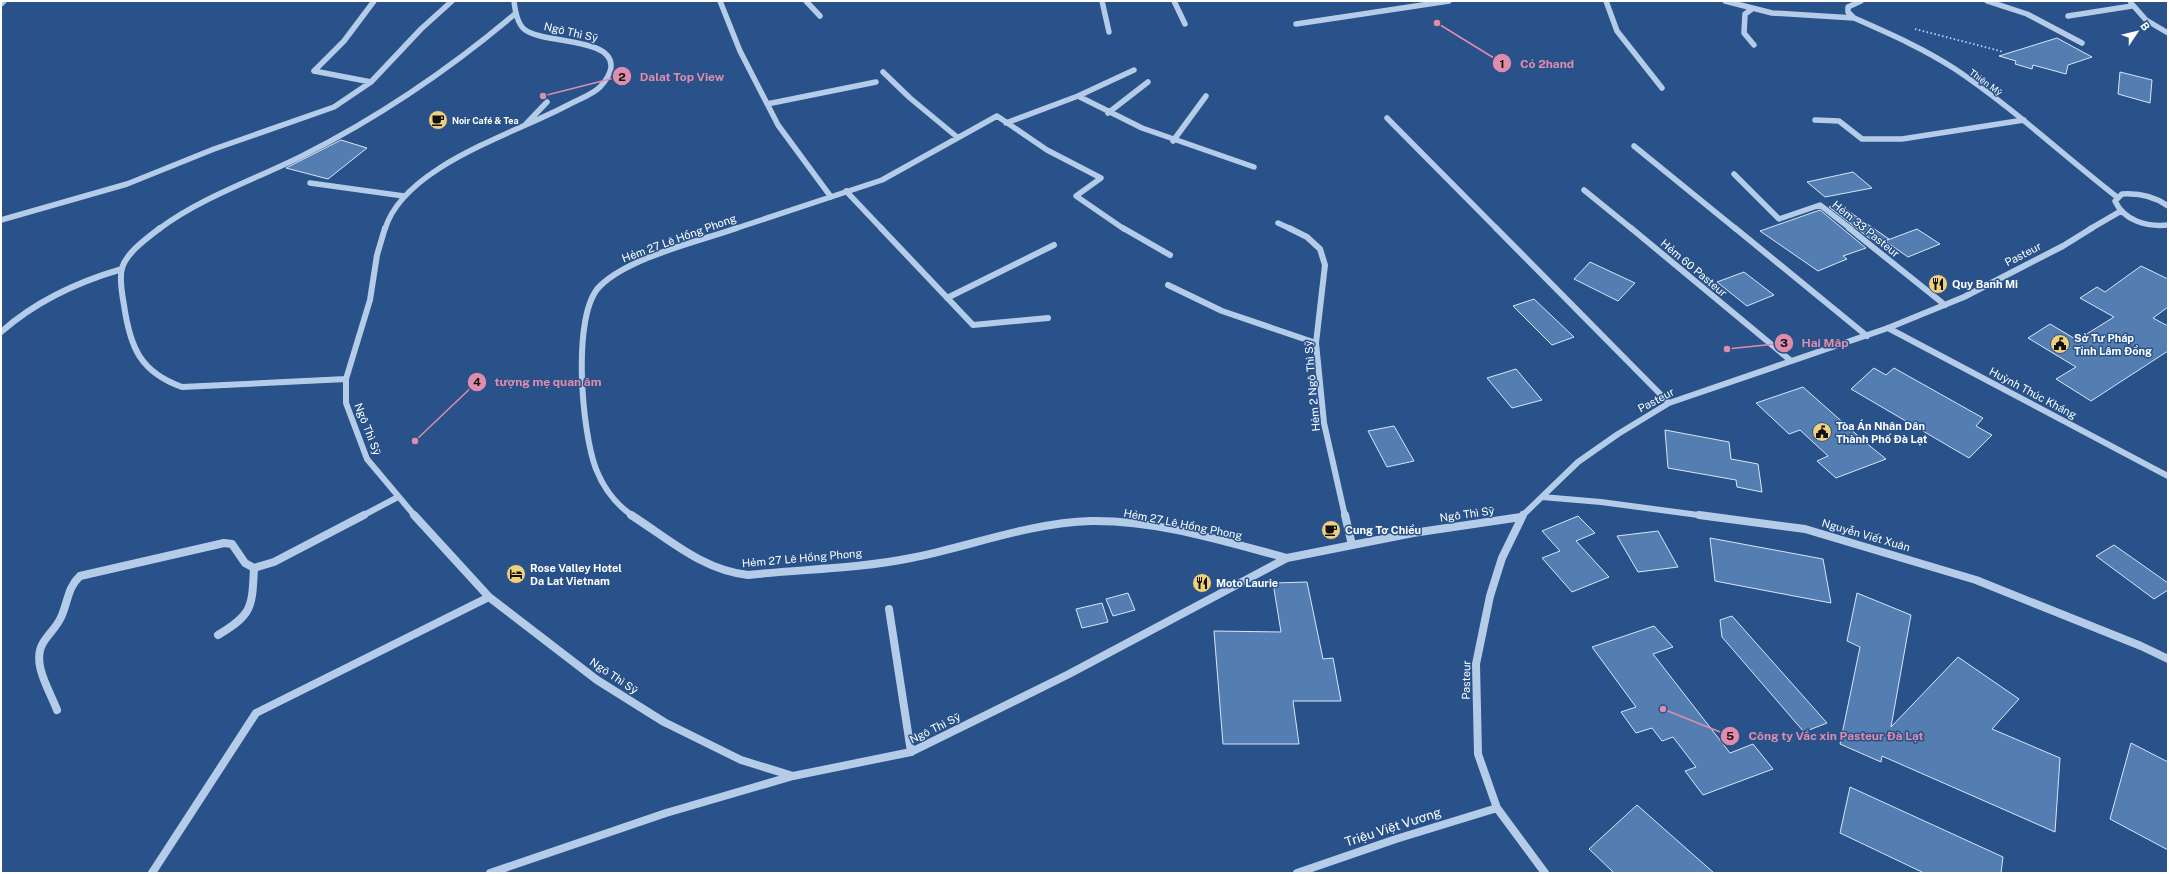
<svg xmlns="http://www.w3.org/2000/svg" width="2169" height="874" font-family="'Public Sans',sans-serif">
	<rect width="100%" height="100%" fill="#285289"/>
	<path fill="#547db2" stroke="#d9e6f7" d="M2057 38 2092 57 2068 65 2066 74 2033 65 2032 69 2015 64 2016 61 1999 56Z
		M2120 72 2152 80 2150 103 2118 94Z
		M341 140 367 148 328 179 286 168Z
		M1853 172 1872 188 1825 197 1807 182Z
		M1838 204 1889 239 1877 244 1829 207Z
		M1820 210 1866 248 1843 256 1847 259 1818 271 1760 231Z
		M1917 229 1940 244 1908 257 1885 241Z
		M1590 262 1635 283 1618 301 1574 279Z
		M2141 266 2168 279V307L2153 318 2168 326V351L2091 401 2056 379 2076 367 2028 338 2050 324 2077 340 2114 317 2080 298 2097 287 2105 292Z
		M1744 272 1774 295 1747 306 1717 282Z
		M1534 299 1574 337 1552 345 1513 306Z
		M1874 368 1886 375 1894 368 1983 418 1976 426 1992 435 1969 458 1851 389Z
		M1516 369 1542 400 1512 408 1487 378Z
		M1803 387 1865 442 1886 459 1836 478 1817 461 1828 456 1800 430 1789 434 1756 403Z
		M1394 426 1414 461 1387 467 1368 431Z
		M1665 430 1729 442 1731 459 1758 464 1762 492 1737 487 1736 480 1668 468Z
		M1578 516 1595 533 1576 541 1609 577 1572 592 1542 558 1560 551 1542 531Z
		M1658 531 1678 567 1638 572 1617 536Z
		M1710 538 1823 559 1831 603 1715 581Z
		M2114 545 2168 583V590L2154 599 2096 556Z
		M1307 582 1323 659 1333 658 1341 701H1293L1299 744H1223L1214 631 1281 632 1273 583Z
		M1128 593 1135 610 1113 616 1106 599Z
		M1857 593 1911 615 1891 727 1958 657 2019 699 1992 729 2060 758 2055 832 1882 756 1881 762 1840 744 1860 647 1847 641Z
		M1102 603 1108 622 1082 628 1076 609Z
		M1732 616 1827 723 1804 732 1722 637 1720 620Z
		M1654 626 1673 647 1653 654 1730 753 1753 744 1773 769 1703 795 1685 771 1696 767 1673 737 1662 741 1652 728 1636 733 1621 712 1636 707 1592 647Z
		M2131 743 2168 762V850L2110 819Z
		M1850 787 2003 857 2001 873H1924L1840 833Z
		M1637 805 1714 873H1614L1589 849Z"/>
	<g fill="none" stroke-linecap="round" stroke-linejoin="round">
		<path stroke="#b5cce9" stroke-width="2" stroke-dasharray="1.5 2.5" stroke-linecap="butt" d="M1915 29 2004 52"/>
		<path stroke="#b5cce9" stroke-width="5.5" d="M720 1 740 51 778 125 831 197
			M806 1 820 16
			M1102 1 1109 32
			M1174 1 1185 24
			M1606 1 1617 31 1662 88
			M1725 1 1772 13 1854 18
			M1861 1 1848 7V12L1854 18C1888 33 1923 48 1955 69 2012 107 2063 155 2117 197
			M1987 1 2027 14 2082 43
			M2131 3 2146 20 2168 33
			M1 4 4 1
			M1752 9 1745 14 1744 33 1754 45
			M2068 16 2132 6
			M1296 24 1449 1
			M314 71 344 41 374 1
			M314 71 371 82
			M883 72 910 98 957 137
			M1078 96 1134 70
			M767 104 876 82
			M1108 113 1148 82
			M1387 118 1497 229
			M1815 120 1839 121 1862 139H1902L2024 120
			M1006 123 1078 96 1142 128 1254 167
			M526 124 547 102
			M1173 141 1206 96
			M1634 146 1736 229
			M1734 174 1779 219 1820 205 1851 229
			M310 183 404 196
			M1584 190 1632 229
			M846 191 882 229
			M2168 206C2154 196 2139 193 2122 194L2115 201C2124 221 2147 227 2168 225
			M1 220 127 184 214 149 334 107 371 82 421 29 452 1
			M1278 223 1291 229
			M159 229C202 197 254 180 302 156 379 117 450 69 516 13
			M385 229C404 166 514 134 568 105 577 100 592 95 600 87 605 82 611 73 611 66 612 37 541 44 524 29 517 23 515 10 514 1
			M734 229 882 180 997 116 1047 150 1101 178 1076 196 1124 229
			M2090 229 2121 211"/>
		<path stroke="#b5cce9" stroke-width="6" d="M160 228C147 238 127 252 122 268 119 279 122 294 124 305 130 347 140 372 182 387L346 379
			M385 228 377 255 370 300 346 379V403L367 459 415 516
			M881 228 973 325 1048 318
			M1123 228 1170 255
			M1289 228 1307 237 1320 249 1325 265 1316 343 1324 423 1345 516
			M1496 228 1669 403
			M1631 228 1790 360
			M1735 228 1867 336
			M1849 228 1945 305
			M1168 285 1222 311 1316 343
			M947 298 1054 245
			M1888 328 2168 476
			M1 332C36 301 77 282 122 269
			M1542 497 1601 502 1706 516
			M362 516 398 497
			M633 516C615 504 604 489 596 469 582 433 571 314 600 286 630 257 697 242 737 228
			M1522 516 1578 462 1618 434 1669 403 1888 328 1964 297 2063 246 2092 228"/>
		<path stroke="#b5cce9" stroke-width="8" d="M414 515 489 597 597 680 664 722 741 760 793 776 911 752 1069 674 1287 558 1413 533 1521 517
			M631 515C669 539 702 570 748 575 802 569 857 569 911 558 971 546 1029 523 1091 521 1158 520 1223 541 1287 558
			M1345 515 1352 545
			M1523 515 1502 558 1490 596 1476 664 1478 754 1497 808 1545 873
			M1699 515 1805 529 1976 580 2141 646 2168 659
			M889 609 911 752
			M218 635C253 614 252 607 254 568
			M57 710C50 691 31 663 43 643 49 633 58 626 62 615 68 601 68 587 80 576L224 543 232 544 245 563 254 568 274 562 364 515
			M152 873 256 713 489 597
			M490 873 666 813 793 776
			M1297 873 1396 839 1497 808"/>
	</g>
	<defs>
		<symbol id="cafe-disc" viewBox="-11 -11 22 22"><circle r="9.5" fill="#f1d07b" stroke="#285289"/><path d="M-5.5-4.5H6V0H3Q3 3.5 0 3.5H-2.5Q-5.5 3.5-5.5 0ZM3-3.2v2h1.7v-2ZM-6 4.5H4V6H-6Z" fill="#111"/></symbol>
		<symbol id="restaurant-disc" viewBox="-11 -11 22 22"><circle r="9.5" fill="#f1d07b" stroke="#285289"/><path d="M-5-6h1v4h1v-4h1v4h1v-4h1v5L-1.5 .5V6h-2V.5L-5-1ZM5-6V6H3V1.5H1.5Q1.5-4 5-6Z" fill="#111"/></symbol>
		<symbol id="civic-disc" viewBox="-11 -11 22 22"><circle r="9.5" fill="#f1d07b" stroke="#285289"/><path d="M-.6-6.5H3V-4.5H.6V-3L4-1V1h2V6H-6V1h2V-1L-.6-3ZM-1.2 2.5V6h2.4V2.5Z" fill="#111"/></symbol>
		<symbol id="hotel-disc" viewBox="-11 -11 22 22"><circle r="9.5" fill="#f1d07b" stroke="#285289"/><path d="M-6-4.5h1.5V1H6V5H4.5V3h-9V5H-6ZM-4 0a1.8 1.8 0 1 1 3.6 0ZM.5 0V-2.5h3Q6-2.5 6 0Z" fill="#111"/></symbol>
	</defs>
	<g fill-rule="evenodd">
		<use href="#cafe-disc" x="427" y="109" width="22" height="22"/>
		<use href="#restaurant-disc" x="1927" y="273" width="22" height="22"/>
		<use href="#civic-disc" x="2049" y="333" width="22" height="22"/>
		<use href="#civic-disc" x="1811" y="421" width="22" height="22"/>
		<use href="#cafe-disc" x="1320" y="519" width="22" height="22"/>
		<use href="#hotel-disc" x="505" y="563" width="22" height="22"/>
		<use href="#restaurant-disc" x="1191" y="572" width="22" height="22"/>
	</g>
	<g text-anchor="middle" dominant-baseline="central" stroke-width="3" stroke-linejoin="round" paint-order="stroke">
		<g font-size="9" fill="#fff" stroke="#285289">
			<text transform="translate(1986 82) rotate(36)">Thiện Mỹ</text>
		</g>
		<g font-size="9" font-weight="bold" fill="#fff" stroke="#285289" text-anchor="start">
			<text x="452" y="120">Noir Café &amp; Tea</text>
		</g>
		<g font-size="11" fill="#fff" stroke="#285289">
			<text transform="translate(571 32) rotate(13)">Ngô Thì Sỹ</text>
			<text transform="translate(1866 229) rotate(39)">Hẻm 33 Pasteur</text>
			<text transform="translate(679 238) rotate(-20)">Hẻm 27 Lê Hồng Phong</text>
			<text transform="translate(2023 254) rotate(-27)">Pasteur</text>
			<text transform="translate(1694 268) rotate(40)">Hẻm 60 Pasteur</text>
			<text transform="translate(1312 386) rotate(-95)">Hẻm 2 Ngô Thì Sỹ</text>
			<text transform="translate(2033 393) rotate(28)">Huỳnh Thúc Kháng</text>
			<text transform="translate(1656 400) rotate(-28)">Pasteur</text>
			<text transform="translate(368 429) rotate(69)">Ngô Thì Sỹ</text>
			<text transform="translate(1467 514) rotate(-8)">Ngô Thì Sỹ</text>
			<text transform="translate(1183 524) rotate(11)">Hẻm 27 Lê Hồng Phong</text>
			<text transform="translate(1866 535) rotate(16)">Nguyễn Viết Xuân</text>
			<text transform="translate(802 558) rotate(-5)">Hẻm 27 Lê Hồng Phong</text>
			<text transform="translate(614 676) rotate(34)">Ngô Thì Sỹ</text>
			<text transform="translate(1466 680) rotate(-89)">Pasteur</text>
			<text transform="translate(935 728) rotate(-26)">Ngô Thì Sỹ</text>
		</g>
		<g font-size="11" font-weight="bold" fill="#fff" stroke="#285289" text-anchor="start">
			<text x="1952" y="284">Quy Banh Mi</text>
			<text x="2074" y="338">Sở Tư Pháp<tspan x="2074" dy="13">Tỉnh Lâm Đồng</tspan></text>
			<text x="1836" y="426">Tòa Án Nhân Dân<tspan x="1836" dy="13">Thành Phố Đà Lạt</tspan></text>
			<text x="1345" y="530">Cung Tơ Chiều</text>
			<text x="530" y="568">Rose Valley Hotel<tspan x="530" dy="13">Da Lat Vietnam</tspan></text>
			<text x="1216" y="583">Moto Laurie</text>
		</g>
		<g font-size="13" fill="#fff" stroke="#285289">
			<text transform="translate(1393 827) rotate(-18)">Triệu Việt Vương</text>
		</g>
	</g>
	<path fill="none" stroke="#e08cad" stroke-width="1.5" d="M1437 23L1502 63M543 96L622 76M1727 349L1784 343M415 441L477 382M1663 709L1730 736"/>
	<g fill="#e08cad" stroke="#285289" stroke-width="1.5">
		<circle cx="1437" cy="23" r="4"/>
		<circle cx="543" cy="96" r="4"/>
		<circle cx="1727" cy="349" r="4"/>
		<circle cx="415" cy="441" r="4"/>
		<circle cx="1663" cy="709" r="4"/>
		<circle cx="1502" cy="63" r="10"/>
		<circle cx="622" cy="76" r="10"/>
		<circle cx="1784" cy="343" r="10"/>
		<circle cx="477" cy="382" r="10"/>
		<circle cx="1730" cy="736" r="10"/>
	</g>
	<g font-size="12" text-anchor="middle" font-weight="bold" fill="#111">
		<text x="1502" y="68">1</text>
		<text x="622" y="81">2</text>
		<text x="1784" y="347">3</text>
		<text x="477" y="386">4</text>
		<text x="1730" y="740">5</text>
	</g>
	<g font-size="12" text-anchor="middle" font-weight="bold" fill="#e08cad" stroke="#285289" stroke-width="3" stroke-linejoin="round" paint-order="stroke">
		<text x="1547" y="68">Cỏ 2hand</text>
		<text x="682" y="81">Dalat Top View</text>
		<text x="1825" y="347">Hai Mâp</text>
		<text x="548" y="386">tượng mẹ quan âm</text>
		<text x="1836" y="740">Công ty Vắc xin Pasteur Đà Lạt</text>
	</g>
	<rect width="2169" height="874" fill="none" stroke="#ffffff" stroke-width="4"/>
	<g transform="translate(2137 32) rotate(55)" stroke="#285289" stroke-width="3" paint-order="stroke">
	<path d="M0-3L7 15L0 10L-7 15Z" fill="#ffffff"/>
	<text y="-6" font-size="11" font-weight="bold" text-anchor="middle" fill="#ffffff">B</text>
	</g>
</svg>
